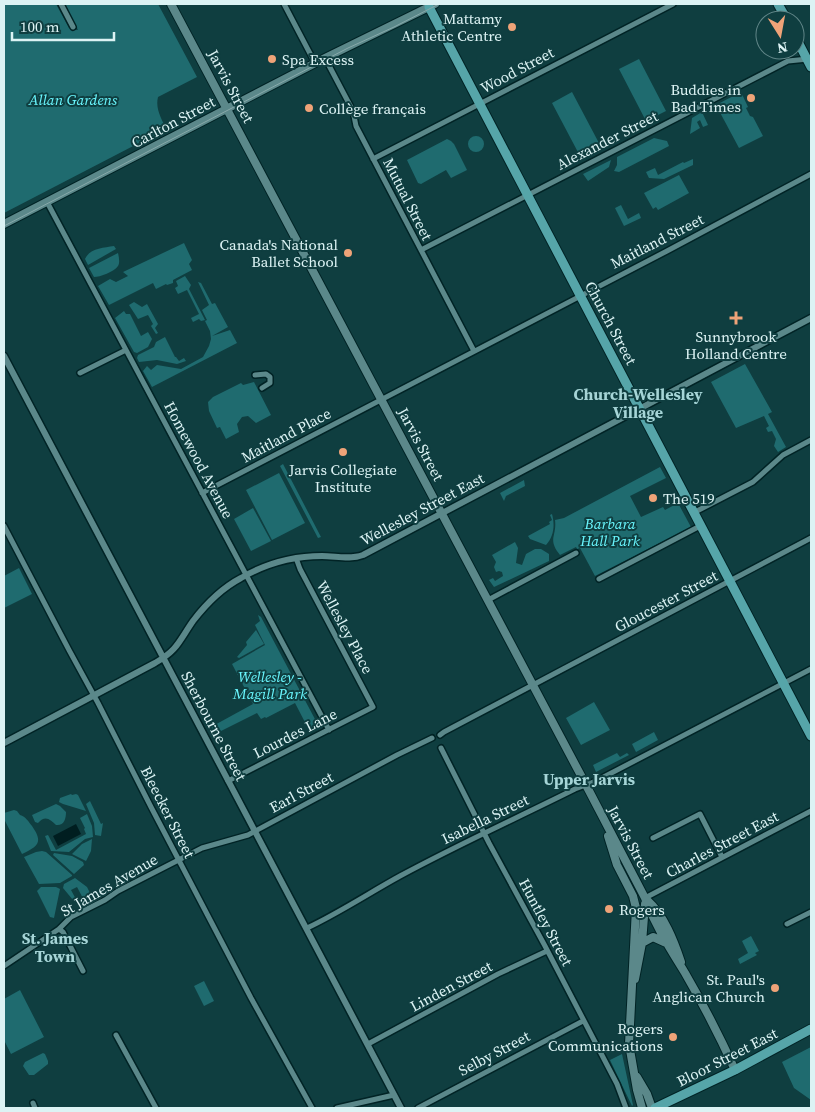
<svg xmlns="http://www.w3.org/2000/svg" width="815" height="1112" font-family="'Source Serif 4',serif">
	<rect width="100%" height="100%" fill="#0f3e40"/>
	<path fill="#1f6b6f" d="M4 4H56L69 28 78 30 65 4H158L197 77 158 97C155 109 162 119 166 129L4 213Z
		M639 59 666 111 646 121 619 69Z
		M572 92 600 145 580 156 552 103Z
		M741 92 748 107 746 108 750 116 753 117 763 136 739 148 716 105Z
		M702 112 708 125 703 127 700 120 697 122 700 128 690 134 692 118Z
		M468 144a8 8 0 1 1 16 0a8 8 0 1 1-16 0Z
		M654 138 667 141 669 146 619 172 614 171 617 165V157Z
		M447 139 451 141 454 144 467 170 451 178 446 170 421 184 418 183 407 160Z
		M693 159V165L664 179 649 178 646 172 655 168 658 175 683 162 684 163Z
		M611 160 609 167 588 181 583 174Z
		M679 175 689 193 658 210 656 207 653 209 644 193Z
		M621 205 628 219 639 213 641 218 624 226 615 208Z
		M184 243 192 260 189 264 192 270 173 280V283L167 285 166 284 156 289 153 283 109 305 98 286 110 279 116 282 128 276 123 272Z
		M114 246 116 249 88 265 85 259C90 248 103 248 114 246Z
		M118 253C119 257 120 263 118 266 114 272 100 277 94 277L89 268Z
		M185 276 191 285 189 289 205 320 201 321 199 319 193 322 191 318 199 314 187 290 178 294 175 288 178 286 176 281Z
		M198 282 201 283 212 304 215 303 228 327 212 336 230 330 237 343 152 387 143 371 147 366 151 370 157 365 181 369 203 357 209 346 211 339 210 331 205 321 207 320 202 310 209 305Z
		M134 302 142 307 147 304 158 324 155 328 158 333 156 334 151 326 153 324 148 315 138 319 129 305Z
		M124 311 126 314H130L141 336 148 332 152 339 148 347 137 353 134 352 115 318Z
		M165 337 175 357H176L179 361 184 358 186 361 177 364 157 360 139 362 137 358 138 355 154 347 156 342Z
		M745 364 772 412 768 414 786 447 778 452 774 446 776 439 772 431 768 432 766 428 769 426 764 416 736 428 711 382Z
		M254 382 271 415 256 423 248 416 242 417 237 424 239 432 226 439 220 427 217 428 209 411 208 402 213 397 241 383 243 385Z
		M283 464 321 537 318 538 280 466Z
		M660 467 666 478 630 496 641 517 663 507 665 510 678 503 691 527 595 576 580 548 577 549 576 547 560 555C547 539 557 537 555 520L564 518Z
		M279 473 305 523 272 540 246 490Z
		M524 480 525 486 506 496 504 501 500 493Z
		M253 508 271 541 251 551 234 519Z
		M552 514C555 525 554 536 546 545L530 539 528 536 550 524 549 522 552 520 550 515Z
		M515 542 518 548 516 563 522 565 526 554 535 549H541L549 554V561L494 587 489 580 493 578 495 581 503 576 502 572 499 571 496 572 494 567 496 562 492 555Z
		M19 568 32 594 4 608V576Z
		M258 615 261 617 317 723 316 727 309 730 295 703 266 718 265 717 261 719 257 713 215 734 211 727 253 704 232 664 265 645 255 625 260 621Z
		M256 630 264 644 239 658 237 657 247 645 246 642Z
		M594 702 610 730 581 745 566 718Z
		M654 732 658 740 636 752 632 744Z
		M617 753 620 757 627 753 629 755 596 772 593 765Z
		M71 794 72 795 76 794 78 795 86 811 63 804 59 802 60 798Z
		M90 801 101 824 103 823 101 836 95 835 94 823 86 804Z
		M56 804 60 806 66 812C66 819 64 826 56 825 50 819 45 815 38 823L35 822 32 815Z
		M14 810 17 811 20 815C26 817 28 821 32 826 43 842 39 846 22 854L4 819V813Z
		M87 814 92 826 93 837 85 839 69 852 51 851 45 836 48 835 56 850 86 834 84 829 85 828 80 818Z
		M92 839 91 851 86 861 72 854 82 844Z
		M42 851 46 852 72 875V876L60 883 39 884 24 857 36 852Z
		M54 853 72 856 83 862 84 865 74 874 53 855Z
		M75 878 87 887 90 893 88 894 91 900 90 902H85L77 887 71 890 79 905 78 906 63 888 64 884Z
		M41 887H56L60 889 54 918 50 917 37 891Z
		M751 936 759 951 755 953 757 955 740 964 738 959 748 953 742 941Z
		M204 981 214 1001 204 1006 194 986Z
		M20 990 44 1037 11 1054 4 1040V999Z
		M811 1047V1100L794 1088 782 1062Z
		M43 1053 45 1054 48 1061V1064L34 1075H29L23 1066 25 1062Z
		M622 1054 633 1105 632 1106 610 1060Z"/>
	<path fill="#001e20" d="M76 824 81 834 58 846 53 836Z"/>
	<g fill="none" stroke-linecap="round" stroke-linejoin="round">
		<defs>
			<path id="minor" d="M61 4 73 27
				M284 4 315 63
				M325 58 353 111 356 126 474 351
				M373 159 673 4
				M47 202 329 730
				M421 250 788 61 808 59
				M80 373 126 350
				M255 375 266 374 270 377V383L262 388
				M202 493 667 251 811 174
				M695 512 753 482 783 455 811 440
				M4 526 69 650 98 703 151 807 251 998 312 1108
				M599 579 702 525
				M488 600 576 553
				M440 735 444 732 811 538
				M441 748 489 843 545 946 617 1084 626 1108
				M228 781 373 707 300 569 296 558
				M653 838 700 814 722 857
				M645 898 811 811
				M787 924 811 912
				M307 928C339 913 369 893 400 876 457 845 517 818 575 789L596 781 811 669
				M59 929 63 932 83 971
				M4 966 59 929 71 917 105 900 118 891 202 848 248 835 397 755 432 738
				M116 1035 156 1108
				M368 1044 498 974 547 951
				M33 1103 35 1108
				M337 1108 394 1095
				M418 1108 583 1021"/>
			<path id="tertiary" d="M4 356 401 1108
				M4 743 155 663C178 650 179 641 193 621 206 604 222 588 241 578 265 564 294 556 322 556 336 556 350 560 363 555L811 318"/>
			<path id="secondary" d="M171 4 586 785 645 898C656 927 669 947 685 973 703 1004 720 1037 735 1070
				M4 224 325 58 435 4
				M608 836 617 865 633 896 636 908 629 1044 637 1090 642 1108
				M647 900C664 915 674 941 681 962
				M642 943 653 937 664 942
				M635 979 642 943 645 904
				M637 1077 647 1094 652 1108"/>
			<path id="primary" d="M778 4 787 20
				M429 7 811 736
				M795 36 811 67
				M655 1108 735 1070 811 1029"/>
		</defs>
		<use href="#minor" stroke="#012325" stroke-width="8"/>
		<use href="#tertiary" stroke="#012325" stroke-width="9"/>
		<use href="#secondary" stroke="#012325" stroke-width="10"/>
		<use href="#primary" stroke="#012325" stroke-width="11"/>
		<use href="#minor" stroke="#5b888a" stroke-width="5"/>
		<use href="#tertiary" stroke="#5b888a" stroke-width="6"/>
		<use href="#secondary" stroke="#5b888a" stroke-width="8"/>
		<use href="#primary" stroke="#56a5a9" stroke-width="9"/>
		<path stroke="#88a9aa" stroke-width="1" d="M4 226 348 48 394 27 439 4"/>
	</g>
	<g fill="#efa378" stroke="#0f3e40" stroke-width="2">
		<circle cx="512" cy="27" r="5"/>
		<circle cx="272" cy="59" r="5"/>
		<circle cx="751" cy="98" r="5"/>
		<circle cx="309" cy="108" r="5"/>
		<circle cx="348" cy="253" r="5"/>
		<path d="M733.5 310.5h5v5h5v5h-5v5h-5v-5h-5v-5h5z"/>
		<circle cx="343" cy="452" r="5"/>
		<circle cx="653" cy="498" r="5"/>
		<circle cx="609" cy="909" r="5"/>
		<circle cx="775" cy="988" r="5"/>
		<circle cx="673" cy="1037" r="5"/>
	</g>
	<g text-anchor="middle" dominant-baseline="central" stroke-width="4" stroke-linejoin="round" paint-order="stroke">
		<g font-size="15" fill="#dcf3f4" stroke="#0f3e40" text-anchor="end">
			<text x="502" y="18">Mattamy<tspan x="502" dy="17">Athletic Centre</tspan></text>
			<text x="282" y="59" text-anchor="start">Spa Excess</text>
			<text x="741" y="89">Buddies in<tspan x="741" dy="17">Bad Times</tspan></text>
			<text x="319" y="108" text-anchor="start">Collège français</text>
			<text x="338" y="244">Canada's National<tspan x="338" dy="17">Ballet School</tspan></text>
			<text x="736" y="336" text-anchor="middle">Sunnybrook<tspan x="736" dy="17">Holland Centre</tspan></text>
			<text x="343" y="469" text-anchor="middle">Jarvis Collegiate<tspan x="343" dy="17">Institute</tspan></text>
			<text x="663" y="498" text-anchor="start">The 519</text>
			<text x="619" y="909" text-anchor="start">Rogers</text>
			<text x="765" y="979">St. Paul's<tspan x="765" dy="17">Anglican Church</tspan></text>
			<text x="663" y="1028">Rogers<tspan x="663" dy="17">Communications</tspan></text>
		</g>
		<g font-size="15" fill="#dcf3f4" stroke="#0f3e40">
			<text transform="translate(517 70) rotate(-28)">Wood Street</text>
			<text transform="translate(231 86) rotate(62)">Jarvis Street</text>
			<text transform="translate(173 122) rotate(-28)">Carlton Street</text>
			<text transform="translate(607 140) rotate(-27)">Alexander Street</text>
			<text transform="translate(408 199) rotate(63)">Mutual Street</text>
			<text transform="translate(657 241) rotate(-27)">Maitland Street</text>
			<text transform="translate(611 323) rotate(62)">Church Street</text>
			<text transform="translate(286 435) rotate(-28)">Maitland Place</text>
			<text transform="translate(421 444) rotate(62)">Jarvis Street</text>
			<text transform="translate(199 460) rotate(62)">Homewood Avenue</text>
			<text transform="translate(422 509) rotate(-28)">Wellesley Street East</text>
			<text transform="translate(666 601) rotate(-28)">Gloucester Street</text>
			<text transform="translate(345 627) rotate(62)">Wellesley Place</text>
			<text transform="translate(214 726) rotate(62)">Sherbourne Street</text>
			<text transform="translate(295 733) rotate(-27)">Lourdes Lane</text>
			<text transform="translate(301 792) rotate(-28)">Earl Street</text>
			<text transform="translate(168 812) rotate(63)">Bleecker Street</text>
			<text transform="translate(485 819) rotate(-26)">Isabella Street</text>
			<text transform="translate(631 842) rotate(62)">Jarvis Street</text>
			<text transform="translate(722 844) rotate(-28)">Charles Street East</text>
			<text transform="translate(109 885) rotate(-30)">St James Avenue</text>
			<text transform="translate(546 922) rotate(62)">Huntley Street</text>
			<text transform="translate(451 986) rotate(-28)">Linden Street</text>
			<text transform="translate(494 1053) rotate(-28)">Selby Street</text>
			<text transform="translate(727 1057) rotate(-27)">Bloor Street East</text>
		</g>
		<g font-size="15" font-style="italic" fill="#69f6fd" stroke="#0f3e40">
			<text x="73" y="99">Allan Gardens</text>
			<text x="610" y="523">Barbara<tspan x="610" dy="17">Hall Park</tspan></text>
			<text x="270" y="676">Wellesley -<tspan x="270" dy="17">Magill Park</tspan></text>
		</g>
		<g font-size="16" font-weight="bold" fill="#a6d5d7" stroke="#0f3e40">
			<text x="638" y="394">Church-Wellesley<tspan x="638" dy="18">Village</tspan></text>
			<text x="589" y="779">Upper Jarvis</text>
			<text x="55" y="938">St. James<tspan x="55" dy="18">Town</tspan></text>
		</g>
	</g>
	<rect width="815" height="1112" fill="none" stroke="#dcf3f4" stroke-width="10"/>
	<g transform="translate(780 35) rotate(169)"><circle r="24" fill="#0f3e40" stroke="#618688"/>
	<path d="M0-4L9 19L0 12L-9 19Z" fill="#efa378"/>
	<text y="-8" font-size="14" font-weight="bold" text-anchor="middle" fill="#dcf3f4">N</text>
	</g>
	<path d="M12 32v8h102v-8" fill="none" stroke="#dcf3f4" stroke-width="2.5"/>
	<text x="20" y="32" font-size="15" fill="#dcf3f4" stroke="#0f3e40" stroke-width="4" paint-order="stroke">100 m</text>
</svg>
